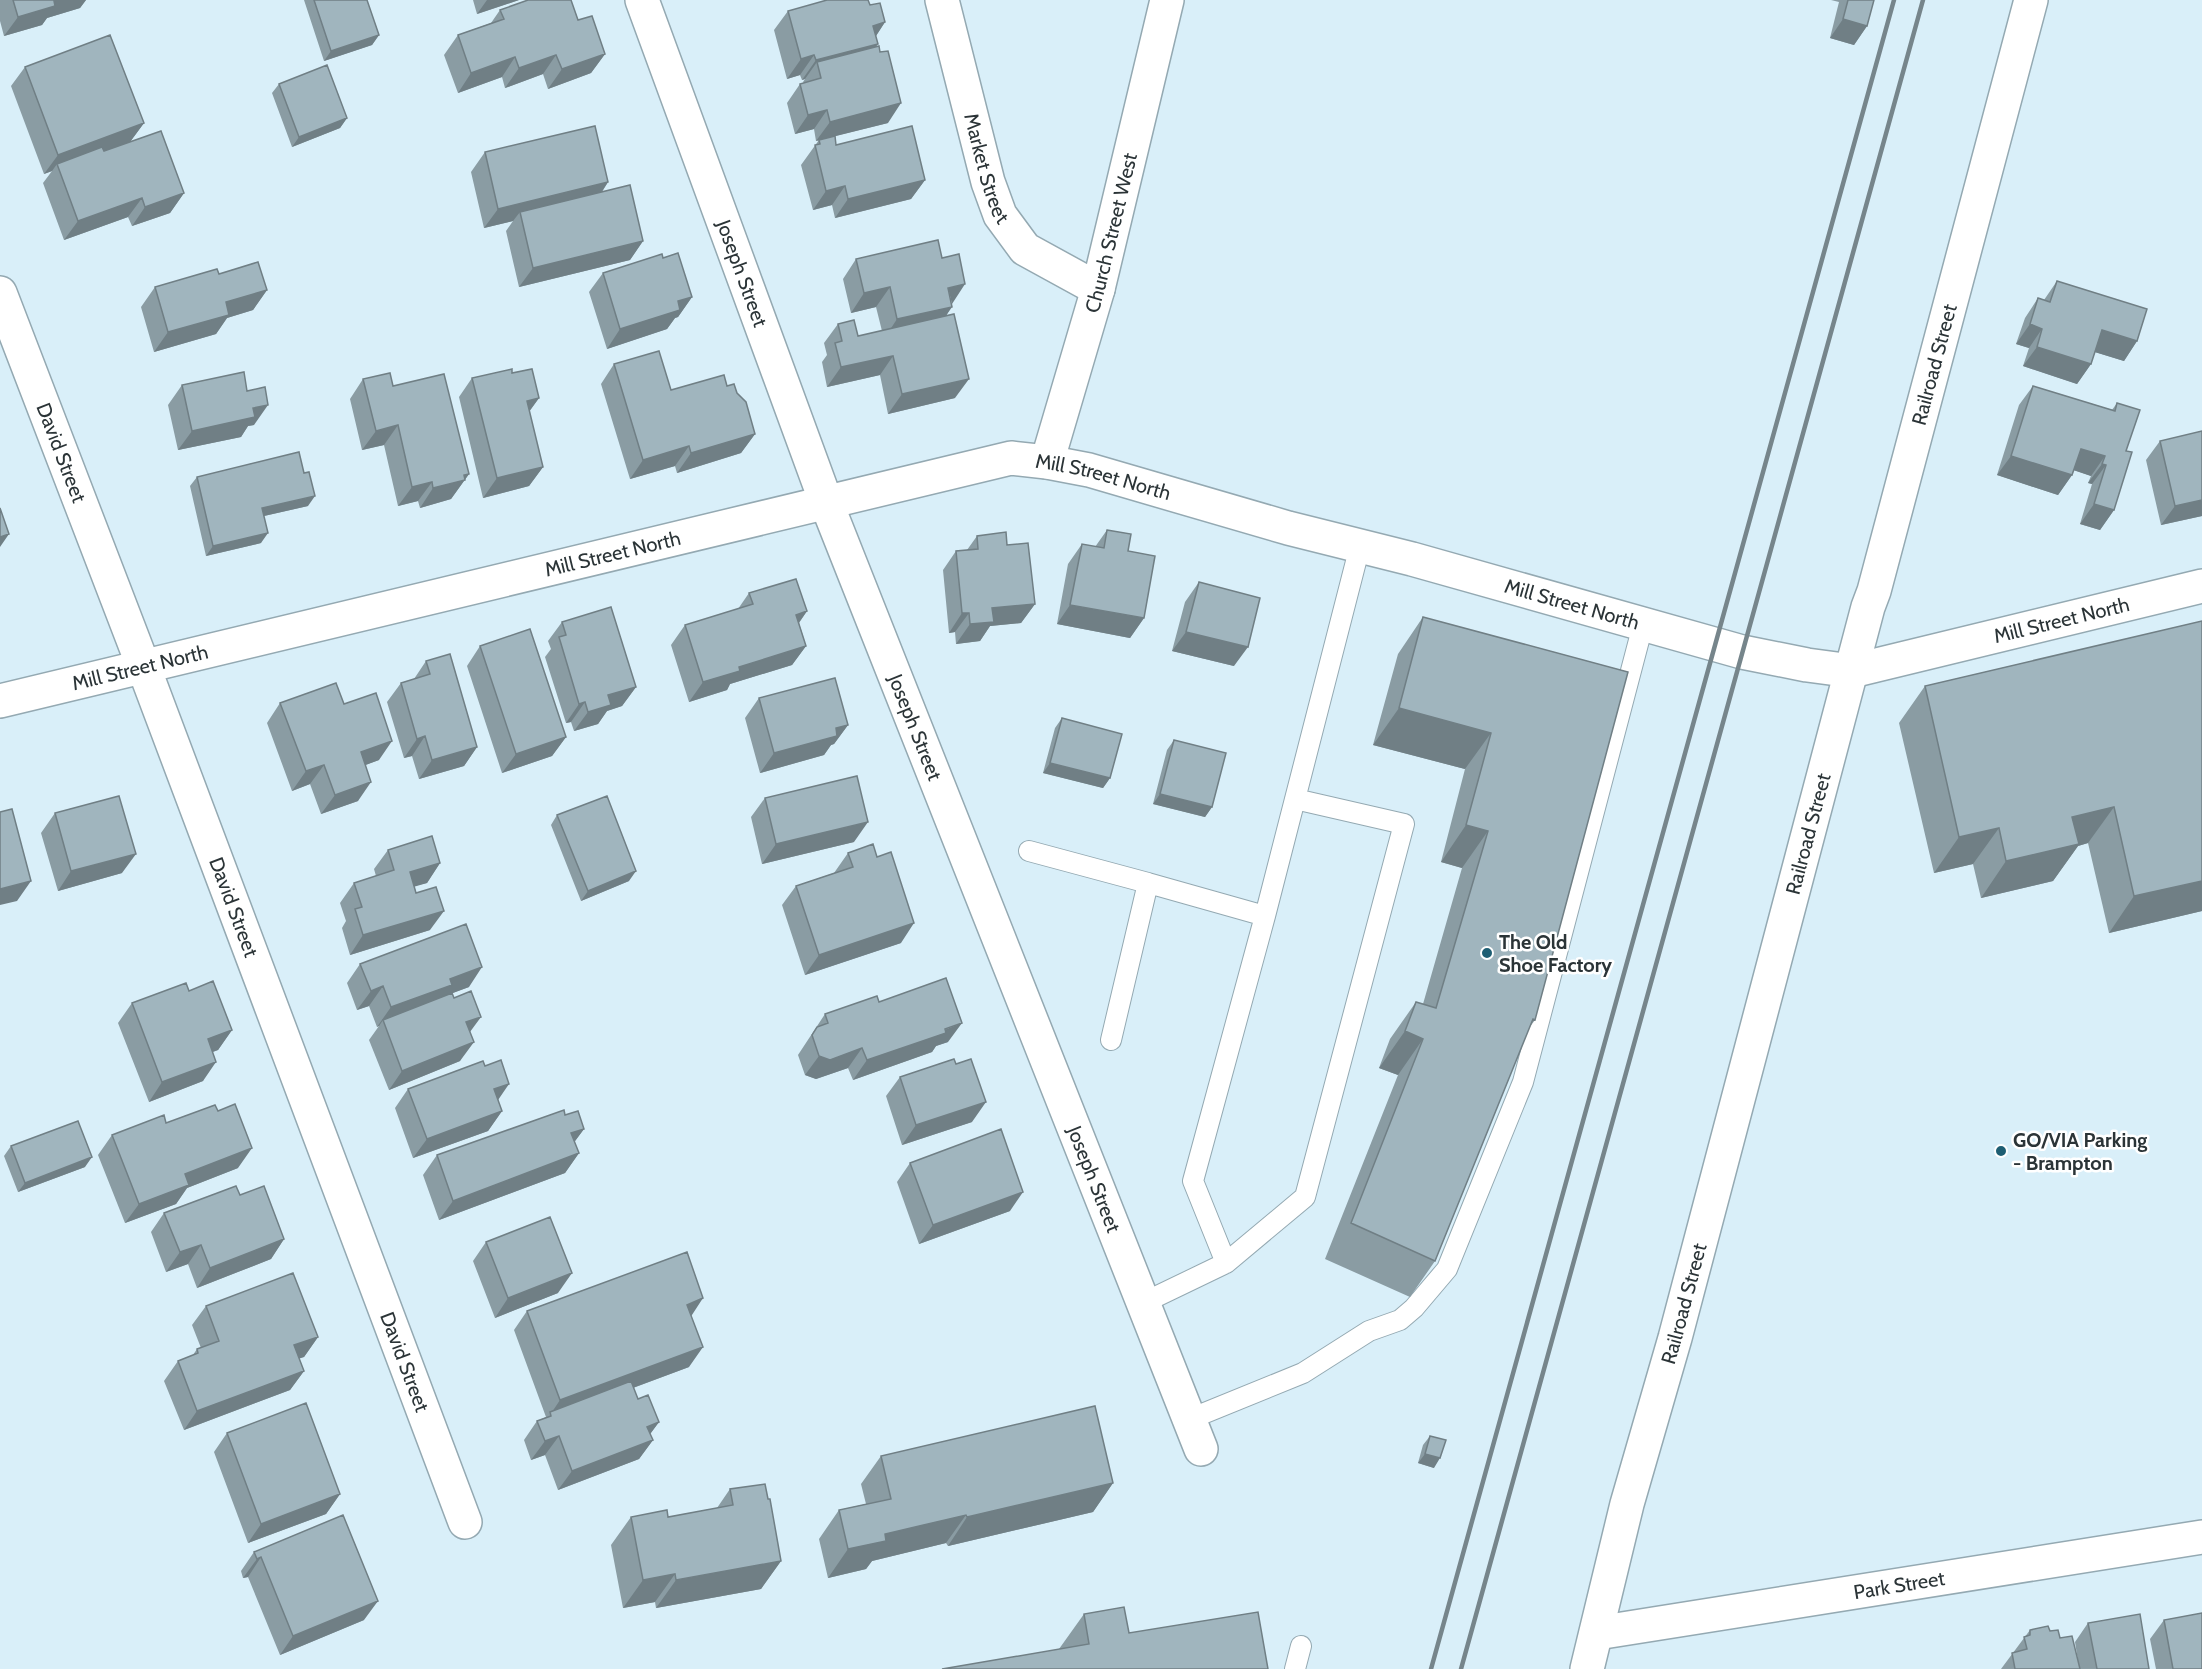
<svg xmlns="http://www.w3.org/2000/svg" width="2202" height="1669" font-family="Cabin,sans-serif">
	<rect width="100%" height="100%" fill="#d9eff9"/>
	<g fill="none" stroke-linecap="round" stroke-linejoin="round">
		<defs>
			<path id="service" d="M1029 851 1148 883
				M1111 1040 1148 883 1265 916
				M1226 1263 1305 1197 1404 824 1295 799
				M1143 1303 1226 1263 1193 1181 1265 916 1360 546
				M1190 1419 1303 1373 1369 1331 1400 1320 1414 1308 1447 1269 1523 1082 1643 625
				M1295 1669 1301 1646"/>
			<g id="minor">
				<path id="s1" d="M642 0 826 502 1201 1449"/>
				<path id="s2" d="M942 0 988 182 1000 215 1025 249 1098 289"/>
				<path id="s3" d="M0 293 144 668 465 1522"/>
				<path id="s4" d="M1047 462 1098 289 1167 0"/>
				<path id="s5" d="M0 701 1011 458 1047 462 1089 470 1288 528 1412 559 1742 652 1807 665 1852 671 2202 586"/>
				<path id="s6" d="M1597 1633 2202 1537"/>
				<path id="s7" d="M1587 1669 1627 1504 1675 1338 1868 607 1874 591 2031 0"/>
			</g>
		</defs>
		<use href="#service" stroke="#94a9b2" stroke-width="22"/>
		<use href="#minor" stroke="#94a9b2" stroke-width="36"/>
		<use href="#service" stroke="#fff" stroke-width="20"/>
		<use href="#minor" stroke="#fff" stroke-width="33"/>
		<path stroke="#76858b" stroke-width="4.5" d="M1431 1669 1894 0
			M1461 1669 1923 0"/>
	</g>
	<path fill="#8a9ca3" d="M0 0H86L80 8 47 18 42 25 4 36 0 21Z
		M304 0H367L379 35 372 45 324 61Z
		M473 0H519L477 14Z
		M1831 0H1874L1867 26 1854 45 1830 38 1839 2Z
		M870 5 885 22 876 36 875 47 888 123 835 136 836 145 925 180 911 199 835 218 832 205 813 210 801 165 819 140 816 141 814 129 795 134 787 103 800 84 804 83 803 82 805 79 802 80 800 75 787 79 774 30 788 11Z
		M500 10 578 20 605 54 591 73 548 89 543 74 505 88 502 77 458 93 444 55 458 35 491 23Z
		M25 67 144 123 130 142 184 193 170 213 132 226 128 217 64 240 43 183 52 171 44 174 11 86Z
		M279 84 347 118 340 128 292 147 272 93Z
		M485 152 608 182 602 192 643 241 630 260 519 287 506 231 513 221 484 228 471 172Z
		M663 258 692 297 678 317 675 318 667 329 607 349 589 292 603 273Z
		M856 259 952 304 946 316 955 398 888 414 880 375 827 387 822 362 827 355 824 343 838 324 858 336 882 331 876 307 851 313 843 279Z
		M219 274 267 290 253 310 227 318 216 334 154 352 141 307 155 287Z
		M2057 281 2137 341 2124 361 2095 352 2091 364 2077 384 2023 366 2029 348 2016 344 2025 318 2038 298 2044 300Z
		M614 364 671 390 727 386 737 393 755 434 741 453 677 473 675 466 630 479 601 384Z
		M512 373 539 398 529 412 543 467 529 486 483 498 459 397 472 378Z
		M363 379 393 386 469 474 451 499 420 508 418 501 398 506 384 445 362 450 350 399Z
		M182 385 254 425 248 426 241 437 178 450 168 405Z
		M2033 386 2112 410 2117 403 2126 451 2114 510 2100 530 2080 524 2092 484 2088 483 2091 476 2074 470 2072 475 2058 495 1997 475 2019 405Z
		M2160 441 2202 516 2161 525 2146 460Z
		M197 477 308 506 264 516 261 543 206 556 190 486Z
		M1107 530 1144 618 1130 638 1057 624 1068 564 1082 544 1095 547Z
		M977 536 1007 545 1035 604 1021 623 990 626 980 641 956 644 955 632 949 633 943 570 956 551 967 550Z
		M1199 582 1234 666 1172 651 1185 602Z
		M749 593 807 611 799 623 806 646 792 665 730 684 727 690 689 702 671 645 685 625 738 609Z
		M1423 617 1628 672 1535 1020 1529 1028 1435 1261 1410 1297 1325 1259 1398 1075 1379 1068 1390 1039 1416 1002 1423 1004 1462 868 1441 862 1465 769 1373 745 1398 654Z
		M2202 621V911L2109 933 2088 843 2078 846 2053 881 1981 898 1973 864 1934 873 1899 723 1925 686Z
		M562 622 636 687 622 706 607 711 598 724 574 731 571 722 566 723 545 657 551 649 548 641Z
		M480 646 566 737 552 756 502 773 467 666Z
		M426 661 477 747 464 766 419 779 412 756 404 758 387 702 401 683 414 679Z
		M759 698 848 725 834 744 831 745 824 755 760 773 745 718Z
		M280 703 344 704 379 760 365 765 358 801 321 814 310 784 292 791 267 723Z
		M1062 718 1110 778 1103 788 1043 773 1055 728Z
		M1174 740 1212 807 1205 817 1153 804 1167 750Z
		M765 798 854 842 762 864 751 817Z
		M55 813 122 873 58 891 41 833Z
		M557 815 629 881 581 901 551 825Z
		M388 850 440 863 427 883 414 886 430 930 350 955 342 928 346 921 340 903 354 883 376 876 374 869Z
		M848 853 877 857 901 943 805 975 782 905 796 886 834 873Z
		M360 964 469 987 444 996 470 1032 460 1061 389 1090 369 1040 379 1026 377 1027 369 1006 357 1010 347 983Z
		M189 991 232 1030 218 1050 213 1052 203 1081 149 1102 118 1023 132 1003Z
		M879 1002 948 1042 936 1046 932 1052 853 1080 848 1068 816 1079 805 1075 798 1055 825 1014Z
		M900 1077 972 1122 902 1145 886 1096Z
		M408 1089 498 1100 502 1111 488 1131 413 1158 395 1108Z
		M565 1115 584 1129 574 1142 579 1153 565 1173 439 1220 423 1175 437 1155Z
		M166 1123 238 1168 187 1188 176 1204 125 1223 98 1155 112 1135Z
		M11 1146 85 1167 18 1192 4 1156Z
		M910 1163 1010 1211 919 1244 897 1182Z
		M240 1195 284 1239 271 1259 197 1288 188 1264 166 1272 151 1232 164 1213Z
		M486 1242 558 1293 495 1318 473 1261Z
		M206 1306 318 1337 304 1357 299 1358 304 1371 290 1390 184 1430 164 1381 178 1361 193 1355 197 1349 201 1348 192 1325Z
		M527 1311 691 1316 689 1367 633 1388 638 1399 659 1422 650 1434 653 1440 639 1459 558 1490 545 1455 531 1460 524 1440 537 1421 546 1417 514 1330Z
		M227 1433 340 1494 326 1514 248 1543 214 1452Z
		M1430 1436 1434 1468 1418 1463 1423 1445Z
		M881 1456 1113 1483 1093 1512 948 1546 946 1543 872 1561 866 1569 828 1578 819 1539 839 1510 866 1504 861 1484Z
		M730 1489 768 1499 781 1561 761 1589 656 1608 655 1602 623 1608 611 1545 631 1517H668L717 1508Z
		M254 1552 364 1620 280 1655 248 1577 243 1578 241 1571Z
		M1084 1614 1129 1633 1268 1669 1059 1649Z
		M2164 1620 2202 1669H2156L2150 1639Z
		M2088 1623 2149 1669H2001L2030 1630 2050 1631 2060 1638 2079 1667 2075 1642Z"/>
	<path fill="#707f85" d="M56 0H86L80 8 47 18 42 25 4 36 18 17Z
		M487 0H519L477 14Z
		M1843 19 1867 26 1854 45 1830 38Z
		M885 22 872 42 873 26Z
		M379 35 372 45 324 61 331 51Z
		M878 44 864 63 817 62 805 79 802 80 816 60Z
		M605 54 591 73 548 89 562 69Z
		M556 55 543 74 505 88 519 68Z
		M814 55 800 75 787 79 801 59Z
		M515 57 502 77 458 93 471 73Z
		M901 103 888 123 816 141 830 122Z
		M827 110 814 129 795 134 808 115Z
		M347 118 340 128 292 147 299 137Z
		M144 123 130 142 59 169 57 164 52 171 44 174 58 155Z
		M925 180 911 199 835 218 848 199Z
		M608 182 595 202 520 212 513 221 484 228 498 209Z
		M845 186 832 205 813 210 826 191Z
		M184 193 170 213 132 226 145 207Z
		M142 198 128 217 64 240 78 221Z
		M643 241 630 260 519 287 533 268Z
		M965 284 952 304 948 288Z
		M890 287 876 307 851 313 864 293Z
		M267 290 253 310 227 318 216 334 154 352 168 332 226 302Z
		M692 297 678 317 675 318 667 329 607 349 620 329 678 301Z
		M952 307 939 326 884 339 897 319Z
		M2030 324 2042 329 2029 348 2016 344Z
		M2102 330 2137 341 2124 361 2088 350Z
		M2037 347 2091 364 2077 384 2023 366Z
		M893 356 880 375 827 387 841 367Z
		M969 379 955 398 888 414 902 394Z
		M539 398 525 417 527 401Z
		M268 405 254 425 248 426 241 437 178 450 192 431 253 408Z
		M398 425 384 445 362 450 376 431Z
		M755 434 741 453 677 473 691 453Z
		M689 446 675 466 630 479 643 460Z
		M2081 449 2105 456 2091 476 2067 468Z
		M2011 456 2072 475 2058 495 1997 475Z
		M2102 464 2106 465 2092 484 2088 483Z
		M543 467 529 486 483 498 497 478Z
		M469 474 451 499 420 508 433 488 464 475Z
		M432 482 418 501 398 506 412 487Z
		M315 496 308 506 255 518 262 508Z
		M2202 500V516L2161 525 2175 506Z
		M2094 504 2114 510 2100 530 2080 524Z
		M268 533 261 543 206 556 213 546Z
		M9 534 0 547V537Z
		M1035 604 1021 623 990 626 980 641 956 644 970 624 992 608Z
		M1070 605 1144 618 1130 638 1057 624Z
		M807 611 793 631 796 615Z
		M962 613H969L955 632 949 633Z
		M1186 632 1248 647 1234 666 1172 651Z
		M806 646 792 665 730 684 727 690 689 702 703 682 739 667Z
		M636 687 622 706 607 711 598 724 574 731 588 712 608 695Z
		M585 702 571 722 566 723 579 704Z
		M1399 708 1491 733 1465 769 1373 745Z
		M848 725 834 744 831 745 824 755 760 773 774 753 836 728Z
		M425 736 412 756 404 758 417 739Z
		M566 737 552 756 502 773 516 754Z
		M392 741 379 760 347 772 361 752Z
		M477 747 464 766 419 779 432 760Z
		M1050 763 1110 778 1103 788 1043 773Z
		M324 765 310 784 292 791 306 771Z
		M371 782 358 801 321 814 335 795Z
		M1160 794 1212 807 1205 817 1153 804Z
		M2114 807 2088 843 2078 846 2053 881 1981 898 2006 861 2072 817Z
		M868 822 854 842 762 864 776 844Z
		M1466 825 1488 831 1462 868 1441 862Z
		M1999 828 1973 864 1934 873 1959 837Z
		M136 854 122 873 58 891 71 871Z
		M440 863 427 883 396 892 410 872Z
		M636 871 629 881 581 901 588 891Z
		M31 881 17 901 0 905V889Z
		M2202 881V911L2109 933 2134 896Z
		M444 911 430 930 350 955 363 935Z
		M914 923 901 943 805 975 819 955Z
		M482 967 469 987 445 996 439 1004 383 1020 379 1026 377 1027 391 1007 450 979Z
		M383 986 369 1006 357 1010 371 991Z
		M481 1017 467 1036 466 1022Z
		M962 1023 948 1042 936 1046 932 1052 853 1080 867 1060Z
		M232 1030 218 1050 194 1058 208 1039Z
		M1405 1031 1423 1039 1398 1075 1379 1068Z
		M474 1042 460 1061 389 1090 402 1071Z
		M862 1048 848 1068 816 1079 805 1075 819 1056Z
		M216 1062 203 1081 149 1102 162 1082Z
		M509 1084 496 1103 494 1089Z
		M986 1102 972 1122 902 1145 916 1125Z
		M502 1111 488 1131 413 1158 427 1139Z
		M584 1129 570 1148 571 1133Z
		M252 1148 238 1168 187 1188 176 1204 125 1223 139 1204 185 1174Z
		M579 1153 565 1173 439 1220 453 1201Z
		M92 1157 85 1167 18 1192 25 1183Z
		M1023 1192 1010 1211 919 1244 933 1225Z
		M284 1239 271 1259 197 1288 210 1268Z
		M201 1245 188 1264 166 1272 180 1252Z
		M572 1273 558 1293 495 1318 508 1298Z
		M703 1298 690 1318 687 1305Z
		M318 1337 304 1357 280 1365 294 1345Z
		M703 1347 689 1367 549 1419 551 1416 550 1415 560 1400Z
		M304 1371 290 1390 184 1430 197 1411Z
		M659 1422 645 1441 647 1427Z
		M559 1436 545 1455 531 1460 545 1441Z
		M653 1440 639 1459 558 1490 572 1471Z
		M1425 1454 1440 1458 1434 1468 1418 1463Z
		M1113 1483 1093 1512 948 1546 967 1517Z
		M340 1494 326 1514 248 1543 261 1524Z
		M966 1515 946 1543 872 1561 866 1569 828 1578 848 1549 885 1534Z
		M261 1557 248 1577 243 1578 257 1559Z
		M781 1561 761 1589 656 1608 676 1580Z
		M675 1574 655 1602 623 1608 643 1580Z
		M378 1601 364 1620 280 1655 293 1636Z"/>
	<path fill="#a0b5be" stroke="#707f85" stroke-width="1.5" d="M13 0H56L54 1 55 6 18 17Z
		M314 0H367L379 35 331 51Z
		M528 0H571L578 20 592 16 605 54 562 69 556 55 519 68 515 57 471 73 458 35 504 19 500 10Z
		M827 0H868L870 5 880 3 885 22 873 26 878 44 816 60 814 55 801 59 788 11Z
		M1848 0H1874L1867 26 1843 19Z
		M110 35 144 123 58 155 25 67Z
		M879 46 880 52 888 51 901 103 830 122 827 110 808 115 800 84 821 78 817 62Z
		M327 65 347 118 299 137 279 84Z
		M595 126 608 182 498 209 485 152Z
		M912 126 925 180 848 199 845 186 826 191 815 145 820 144 819 140 835 136 836 145Z
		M161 131 184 193 145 207 142 198 78 221 57 164 102 147 104 151Z
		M630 185 643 241 533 268 520 212Z
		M938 240 942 258 959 254 965 284 948 288 952 307 897 319 890 287 864 293 856 259Z
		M678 253 692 297 678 301 680 310 620 329 603 273 662 254 663 258Z
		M258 262 267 290 226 302 229 315 168 332 155 287 217 269 219 274Z
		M2057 281 2147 309 2137 341 2102 330 2091 364 2037 347 2042 329 2030 324 2038 298 2050 302Z
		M954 314 969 379 902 394 893 356 841 367 835 343 842 341 838 324 854 320 858 336Z
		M659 351 671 390 724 375 727 386 734 384 737 393 746 402 755 434 691 453 689 446 643 460 614 364Z
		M512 369V373L532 369 539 398 527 401 543 467 497 478 472 378Z
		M244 372 247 391 265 387 268 405 253 408 255 417 192 431 182 385Z
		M390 373 393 386 444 374 469 474 464 475 465 480 433 488 432 482 412 487 398 425 376 431 363 379Z
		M2033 386 2115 411 2117 403 2140 410 2126 451 2132 452 2114 510 2094 504 2106 465 2102 464 2105 456 2081 449 2072 475 2011 456Z
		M2202 431V500L2175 506 2160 441Z
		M299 452 304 473 309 472 315 496 262 508 268 533 213 546 197 477Z
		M0 508 9 534 0 537Z
		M1107 530 1131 534 1128 551 1155 556 1144 618 1070 605 1082 544 1104 548Z
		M1006 532 1007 545 1028 543 1035 604 992 608 994 622 970 624 969 613H962L956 551 978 549 977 536Z
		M796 579 807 611 796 615 806 646 739 667 740 671 703 682 685 625 753 604 749 593Z
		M1199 582 1260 598 1248 647 1186 632Z
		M611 607 636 687 608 695 611 705 588 712 585 702 579 704 559 637 566 635 562 622Z
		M1423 617 1628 672 1535 1020 1533 1019 1435 1261 1351 1223 1423 1039 1405 1031 1416 1002 1436 1008 1488 831 1466 825 1491 733 1399 708Z
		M2202 621V881L2134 896 2114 807 2072 817 2079 844 2006 861 1999 828 1959 837 1925 686Z
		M530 629 566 737 516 754 480 646Z
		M450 654 477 747 432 760 425 736 417 739 401 683 430 674 426 661Z
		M835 678 848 725 836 728 837 736 774 753 759 698Z
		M336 683 344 704 376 693 392 741 361 752 371 782 335 795 324 765 306 771 280 703Z
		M1062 718 1122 734 1110 778 1050 763Z
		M1174 740 1226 753 1212 807 1160 794Z
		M857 776 868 822 776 844 765 798Z
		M119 796 136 854 71 871 55 813Z
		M607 796 636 871 588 891 557 815Z
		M12 809 31 881 0 889V812Z
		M432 836 440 863 410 872 416 893 436 887 444 911 363 935 355 909 362 907 354 883 394 870 388 850Z
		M873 844 877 857 891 852 914 923 819 955 796 886 853 867 848 853Z
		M466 924 482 967 450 979 452 985 391 1007 383 986 371 991 360 964Z
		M946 978 962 1023 945 1029 946 1033 867 1060 862 1048 830 1060 819 1056 812 1035 817 1027 828 1023 825 1014 877 996 879 1002Z
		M213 981 232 1030 208 1039 216 1062 162 1082 132 1003 186 983 189 991Z
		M471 991 481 1017 466 1022 474 1042 402 1071 383 1020 452 993 454 998Z
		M954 1059 956 1064 971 1059 986 1102 916 1125 900 1077Z
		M501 1060 509 1084 494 1089 502 1111 427 1139 408 1089 483 1061 485 1066Z
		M235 1104 252 1148 185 1174 189 1185 139 1204 112 1135 164 1115 166 1123 215 1105 218 1111Z
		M564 1110 565 1115 578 1111 584 1129 571 1133 579 1153 453 1201 437 1155Z
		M78 1121 92 1157 25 1183 11 1146Z
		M1001 1129 1023 1192 933 1225 910 1163Z
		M236 1186 240 1195 264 1186 284 1239 210 1268 201 1245 180 1252 164 1213Z
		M550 1217 572 1273 508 1298 486 1242Z
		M687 1252 703 1298 687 1305 703 1347 560 1400 527 1311Z
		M293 1273 318 1337 294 1345 304 1371 197 1411 178 1361 198 1353 197 1349 219 1341 206 1306Z
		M631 1381 638 1399 648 1395 659 1422 647 1427 653 1440 572 1471 559 1436 545 1441 537 1421 551 1416 550 1412Z
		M306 1403 340 1494 261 1524 227 1433Z
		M1095 1406 1113 1483 967 1517 966 1515 885 1534 886 1541 848 1549 839 1510 891 1499 881 1456Z
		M1430 1436 1446 1440 1440 1458 1425 1454Z
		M765 1484 768 1499H770L781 1561 676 1580 675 1574 643 1580 631 1517 667 1510 668 1517 733 1505 730 1489Z
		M343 1515 378 1601 293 1636 261 1557 257 1559 254 1552Z
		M1124 1607 1129 1633 1258 1612 1268 1669H942L1089 1644 1084 1614Z
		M2202 1613V1669H2173L2164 1620Z
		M2140 1614 2149 1669H2097L2088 1623Z
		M2048 1626 2050 1631 2058 1630 2060 1638 2072 1636 2080 1669H2015L2012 1653 2027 1649 2024 1637 2030 1635V1630Z"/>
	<g fill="#1e5e73" stroke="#fff" stroke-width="2">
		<circle cx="1487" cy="953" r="6"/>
		<circle cx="2001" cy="1151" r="6"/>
	</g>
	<g text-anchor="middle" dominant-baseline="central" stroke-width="5" stroke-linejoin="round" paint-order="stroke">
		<g font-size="20" fill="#2b3437" stroke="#fff">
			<text stroke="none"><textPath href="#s2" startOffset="174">Market Street</textPath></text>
			<text stroke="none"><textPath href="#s4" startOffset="238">Church Street West</textPath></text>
			<text stroke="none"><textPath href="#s1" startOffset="291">Joseph Street</textPath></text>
			<text stroke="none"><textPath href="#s7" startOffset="1350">Railroad Street</textPath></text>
			<text stroke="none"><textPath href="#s3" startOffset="171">David Street</textPath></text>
			<text stroke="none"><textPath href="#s5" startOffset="1134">Mill Street North</textPath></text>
			<text stroke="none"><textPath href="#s5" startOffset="630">Mill Street North</textPath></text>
			<text stroke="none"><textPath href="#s5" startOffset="1620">Mill Street North</textPath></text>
			<text stroke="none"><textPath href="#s5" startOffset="2124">Mill Street North</textPath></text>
			<text stroke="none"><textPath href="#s5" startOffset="144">Mill Street North</textPath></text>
			<text stroke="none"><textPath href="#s1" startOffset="777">Joseph Street</textPath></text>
			<text stroke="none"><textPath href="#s7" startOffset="864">Railroad Street</textPath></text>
			<text stroke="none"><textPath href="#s3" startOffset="657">David Street</textPath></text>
			<text stroke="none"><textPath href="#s1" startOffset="1263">Joseph Street</textPath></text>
			<text stroke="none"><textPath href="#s7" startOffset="378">Railroad Street</textPath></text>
			<text stroke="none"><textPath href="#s3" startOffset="1143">David Street</textPath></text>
			<text stroke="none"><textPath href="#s6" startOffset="306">Park Street</textPath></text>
		</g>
		<g font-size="20" font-weight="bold" fill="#2b3437" stroke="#fff" text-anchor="start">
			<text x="1499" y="942">The Old<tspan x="1499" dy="23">Shoe Factory</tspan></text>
			<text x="2013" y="1140">GO/VIA Parking<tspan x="2013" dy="23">- Brampton</tspan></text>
		</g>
	</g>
</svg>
